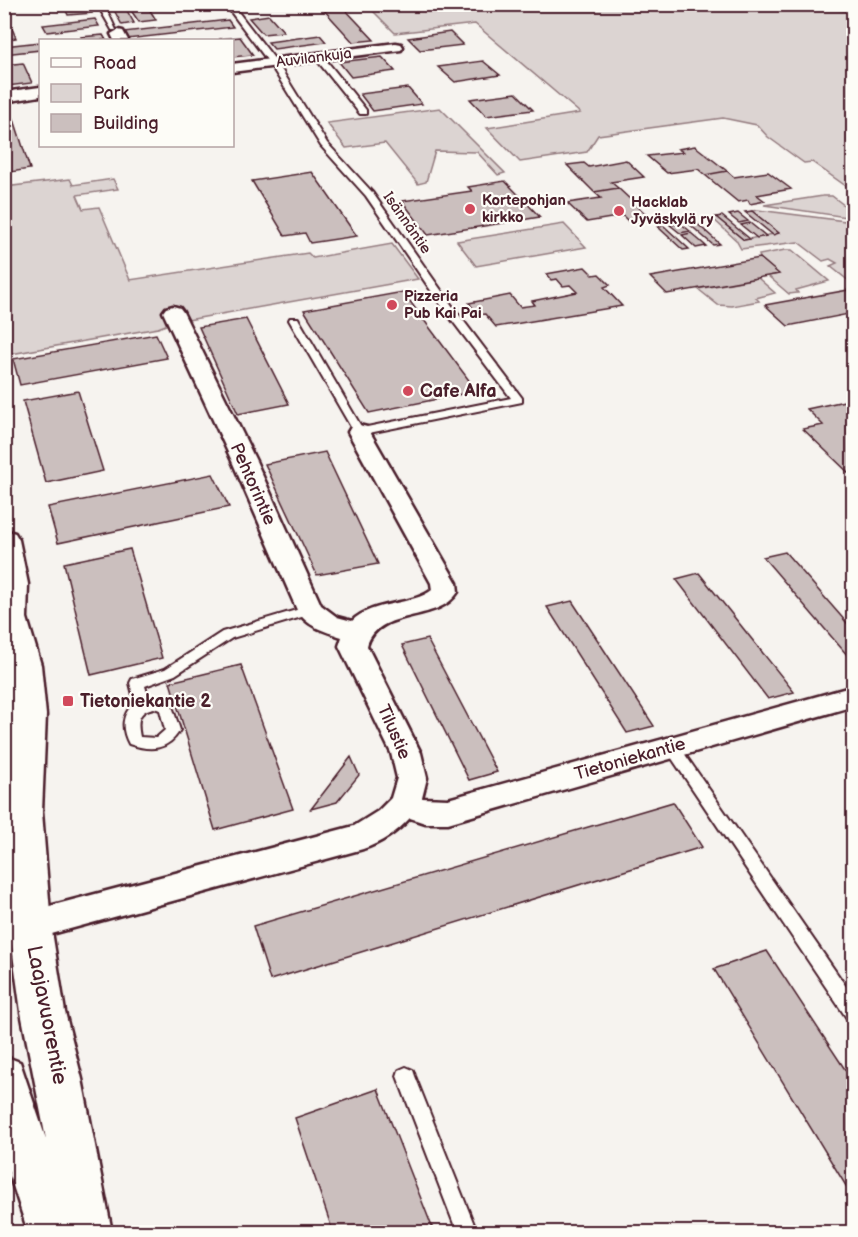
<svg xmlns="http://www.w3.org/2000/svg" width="858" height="1237" font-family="'Balsamiq Sans',sans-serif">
	<rect width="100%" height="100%" fill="#f6f3ef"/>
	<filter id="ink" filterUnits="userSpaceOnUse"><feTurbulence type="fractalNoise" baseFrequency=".0167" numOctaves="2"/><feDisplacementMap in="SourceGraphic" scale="12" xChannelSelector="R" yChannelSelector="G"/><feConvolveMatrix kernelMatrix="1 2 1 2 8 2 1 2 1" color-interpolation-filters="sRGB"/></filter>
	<g filter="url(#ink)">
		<path fill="#dcd4d2" stroke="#937a7e" stroke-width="1.5" d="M815 4 853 13V191L812 162 804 163 768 137 757 125 723 118 598 135 587 152 520 162 487 128 580 113 475 24 395 33 367 5Z
			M440 108 505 173 498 175 477 152 435 151 426 182 418 184 385 143 346 148 327 123Z
			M70 179 73 185 113 179 118 189 77 195 83 209 99 207 130 280 308 253 313 258 392 244 418 279 171 323 158 328 5 355V187Z
			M823 196H832L853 212V218L764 205Z
			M758 210 853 222V282L849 281 830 266 837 263 830 259 823 261 798 242 741 249 736 240 712 218 716 217 744 240 778 233 752 211Z
			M564 224 586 247 476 266 457 241Z
			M785 250H792L829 281 796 290 798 293 789 294 768 276 778 274 760 258 759 255Z
			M758 278 775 293 756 298 759 301 732 306 718 305 698 289Z"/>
		<path fill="#cbbfbe" stroke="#4a1f2b" stroke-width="1.5" d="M63 4H87L92 13 68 15Z
			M342 6 374 40 353 42 323 9Z
			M148 7 156 20 139 22 130 9Z
			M4 9 16 38 4 40Z
			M126 9 134 23 122 25 114 10Z
			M269 15 284 32 263 34 249 18Z
			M95 19 99 26 47 32 43 25Z
			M228 20 233 27 127 39 123 32Z
			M450 32 463 45 420 50 408 38Z
			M103 35 106 40H82L81 37Z
			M320 35 326 42 274 49 268 42Z
			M240 37 253 55 232 57V40L219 39Z
			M40 42V50L4 54V46Z
			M382 57 395 71 351 77 339 62Z
			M483 61 500 75 455 82 438 67Z
			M23 63 32 83 7 86 4 65Z
			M408 88 422 104 373 111 360 94Z
			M516 93 533 110 486 116 470 99Z
			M4 107H10L30 169 4 173Z
			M695 146 727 171 705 175 698 169 667 173 647 156 683 152 678 149Z
			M626 160 644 177 611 182 618 188 594 192 567 165 584 163 589 167Z
			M727 171 734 177 768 172 791 189 757 195 765 201 750 204 748 200 738 202 705 175Z
			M312 172 351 228 357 236 310 243 305 233 285 236 252 181Z
			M505 181 540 217 428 235 402 201 472 191 468 187Z
			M618 188 648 216 640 217 647 221 631 224 623 216 587 222 567 203 601 198 594 192Z
			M752 211 779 233 773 235 745 212Z
			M738 213 748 221 739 223 729 215Z
			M722 216 750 239 744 240 716 217Z
			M694 221 720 244 713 245 687 222Z
			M680 223 690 231 680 233 670 225Z
			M750 223 766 236 757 238 741 225Z
			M664 226 689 249 683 250 658 227Z
			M691 233 706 246 696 248 682 235Z
			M760 258 779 274 667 294 650 277Z
			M585 267 593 275 599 274 610 285 604 287 622 306 496 327 485 314 478 315 469 303 510 295 520 307 535 305 532 301 577 292 570 285 563 286 557 279 551 280 546 274Z
			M854 289V313L788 326 765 305Z
			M403 292 477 391 369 413 304 310Z
			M246 319 289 404 238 414 199 327Z
			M156 334 167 358 20 385 13 359Z
			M78 391 103 471 46 483 23 401Z
			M854 399V478L803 429 823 425 807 409Z
			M325 452 378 564 317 575 265 464Z
			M213 474 229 507 58 543 48 507Z
			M130 549 162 658 91 675 64 563Z
			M785 552 854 631V663L763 557Z
			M699 573 794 692 768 699 676 579Z
			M572 601 654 726 627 733 547 607Z
			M427 639 497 772 469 780 402 645Z
			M241 665 293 809 215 830 170 682Z
			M351 757 359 775 337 802 311 809Z
			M673 802 702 847 270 980 253 926Z
			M767 951 854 1083V1199L714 969Z
			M378 1089 434 1232H333L295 1118Z"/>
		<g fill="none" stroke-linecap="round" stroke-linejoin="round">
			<defs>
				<path id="lane" d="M97 4H104L116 30H112Z
					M225 4H232L276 61 327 143 372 192 453 307 522 398V402L359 435 355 434 289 320 290 318H298L299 320 362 428 511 398 445 311 366 196 321 146 270 64Z
					M316 55H322L366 110V114H360L316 59Z
					M310 606 315 607 317 610 315 613 232 638 175 675 145 686 149 699 155 698 171 703 180 730C168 751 150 751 129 744 121 729 121 714 135 703L130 683 132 679 165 669 222 632ZM154 708 160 710 165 730 156 738 140 737C137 722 137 711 154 708Z
					M672 741 677 743 854 998V1022L848 1020 667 751 665 747 667 743Z
					M406 1067 413 1070 415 1076 477 1232H457L397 1076 399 1070Z"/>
				<path id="street" d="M118 30 123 31 128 40H114L111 34Z
					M396 43 401 44 403 47 401 50 232 72V64Z
					M40 87V96L4 102V92Z
					M173 306 180 308 183 312 256 461 321 605 337 617 352 621C372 601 414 605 432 590L431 583 348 432 351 427 359 425 367 427 370 432 457 583 458 592C438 624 378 607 367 646L421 753 427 778 422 798 448 799 854 686V706L448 823H425L410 818C397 832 381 843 363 849L4 947V918L354 826 378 811 391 798 397 778 391 753 339 646 342 637C324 631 307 627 297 610L232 461 163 312 166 308Z"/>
				<path id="secondary" d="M4 530 15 533 19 540 28 584 27 618 41 665 46 715 42 812 51 925 65 1012 82 1079 112 1232H28L4 1158V1056L20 1062 46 1139 21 1012 9 925 4 826 10 715 4 656Z"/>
			</defs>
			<use href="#lane" stroke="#4a1f2b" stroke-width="4"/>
			<use href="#street" stroke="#4a1f2b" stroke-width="5"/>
			<use href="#secondary" stroke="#4a1f2b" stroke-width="5"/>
			<use href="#lane" fill="#fdfcf7" fill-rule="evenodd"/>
			<use href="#street" fill="#fdfcf7" fill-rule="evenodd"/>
			<use href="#secondary" fill="#fdfcf7" fill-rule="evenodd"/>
		</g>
	</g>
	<g fill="#d1495b" stroke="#fdfcf7" stroke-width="2">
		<circle cx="470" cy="209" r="6"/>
		<circle cx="619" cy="211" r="6"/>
		<circle cx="392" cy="305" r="6"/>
		<circle cx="408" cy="391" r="6"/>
		<rect x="62" y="695" width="12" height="12" rx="3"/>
	</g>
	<g text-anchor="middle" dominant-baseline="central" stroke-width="4.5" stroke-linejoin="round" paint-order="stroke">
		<g font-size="15" fill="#4a1f2b" stroke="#fdfcf7">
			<text transform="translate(314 58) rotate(-7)">Auvilankuja</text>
			<text transform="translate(407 223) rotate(55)">Isännäntie</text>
		</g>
		<g font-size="15" font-weight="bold" fill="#4a1f2b" stroke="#fdfcf7" text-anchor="start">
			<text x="482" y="200">Kortepohjan<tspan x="482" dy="17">kirkko</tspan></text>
			<text x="631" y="202">Hacklab<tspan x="631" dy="17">Jyväskylä ry</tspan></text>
			<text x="404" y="296">Pizzeria<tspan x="404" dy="17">Pub Kai Pai</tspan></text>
		</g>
		<g font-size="18" font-weight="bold" fill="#4a1f2b" stroke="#fdfcf7" text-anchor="start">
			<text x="420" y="391">Cafe Alfa</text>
			<text x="80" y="701">Tietoniekantie 2</text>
		</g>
		<g font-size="18" fill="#4a1f2b" stroke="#fdfcf7">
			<text transform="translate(253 484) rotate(66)">Pehtorintie</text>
			<text transform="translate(394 732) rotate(66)">Tilustie</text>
			<text transform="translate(630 759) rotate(-16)">Tietoniekantie</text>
		</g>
		<g font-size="21" fill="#4a1f2b" stroke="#fdfcf7">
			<text transform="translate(47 1015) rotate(79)">Laajavuorentie</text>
		</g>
	</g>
	<rect width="858" height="1237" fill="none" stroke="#fdfcf7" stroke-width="24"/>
	<rect x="12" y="12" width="834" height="1213" fill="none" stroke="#4a1f2b" stroke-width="2" filter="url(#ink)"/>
	<rect x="39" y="39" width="195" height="108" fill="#fdfcf7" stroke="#b5a4a5" stroke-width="1.5"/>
	<rect x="51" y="58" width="30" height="9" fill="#fdfcf7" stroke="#b5a4a5" stroke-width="1.5"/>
	<text x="93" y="69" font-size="18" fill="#4a1f2b">Road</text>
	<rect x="51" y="84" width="30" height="18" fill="#dcd4d2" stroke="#b5a4a5" stroke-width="1.5"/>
	<text x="93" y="99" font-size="18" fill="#4a1f2b">Park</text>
	<rect x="51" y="114" width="30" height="18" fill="#cbbfbe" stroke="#b5a4a5" stroke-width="1.5"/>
	<text x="93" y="129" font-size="18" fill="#4a1f2b">Building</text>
</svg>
